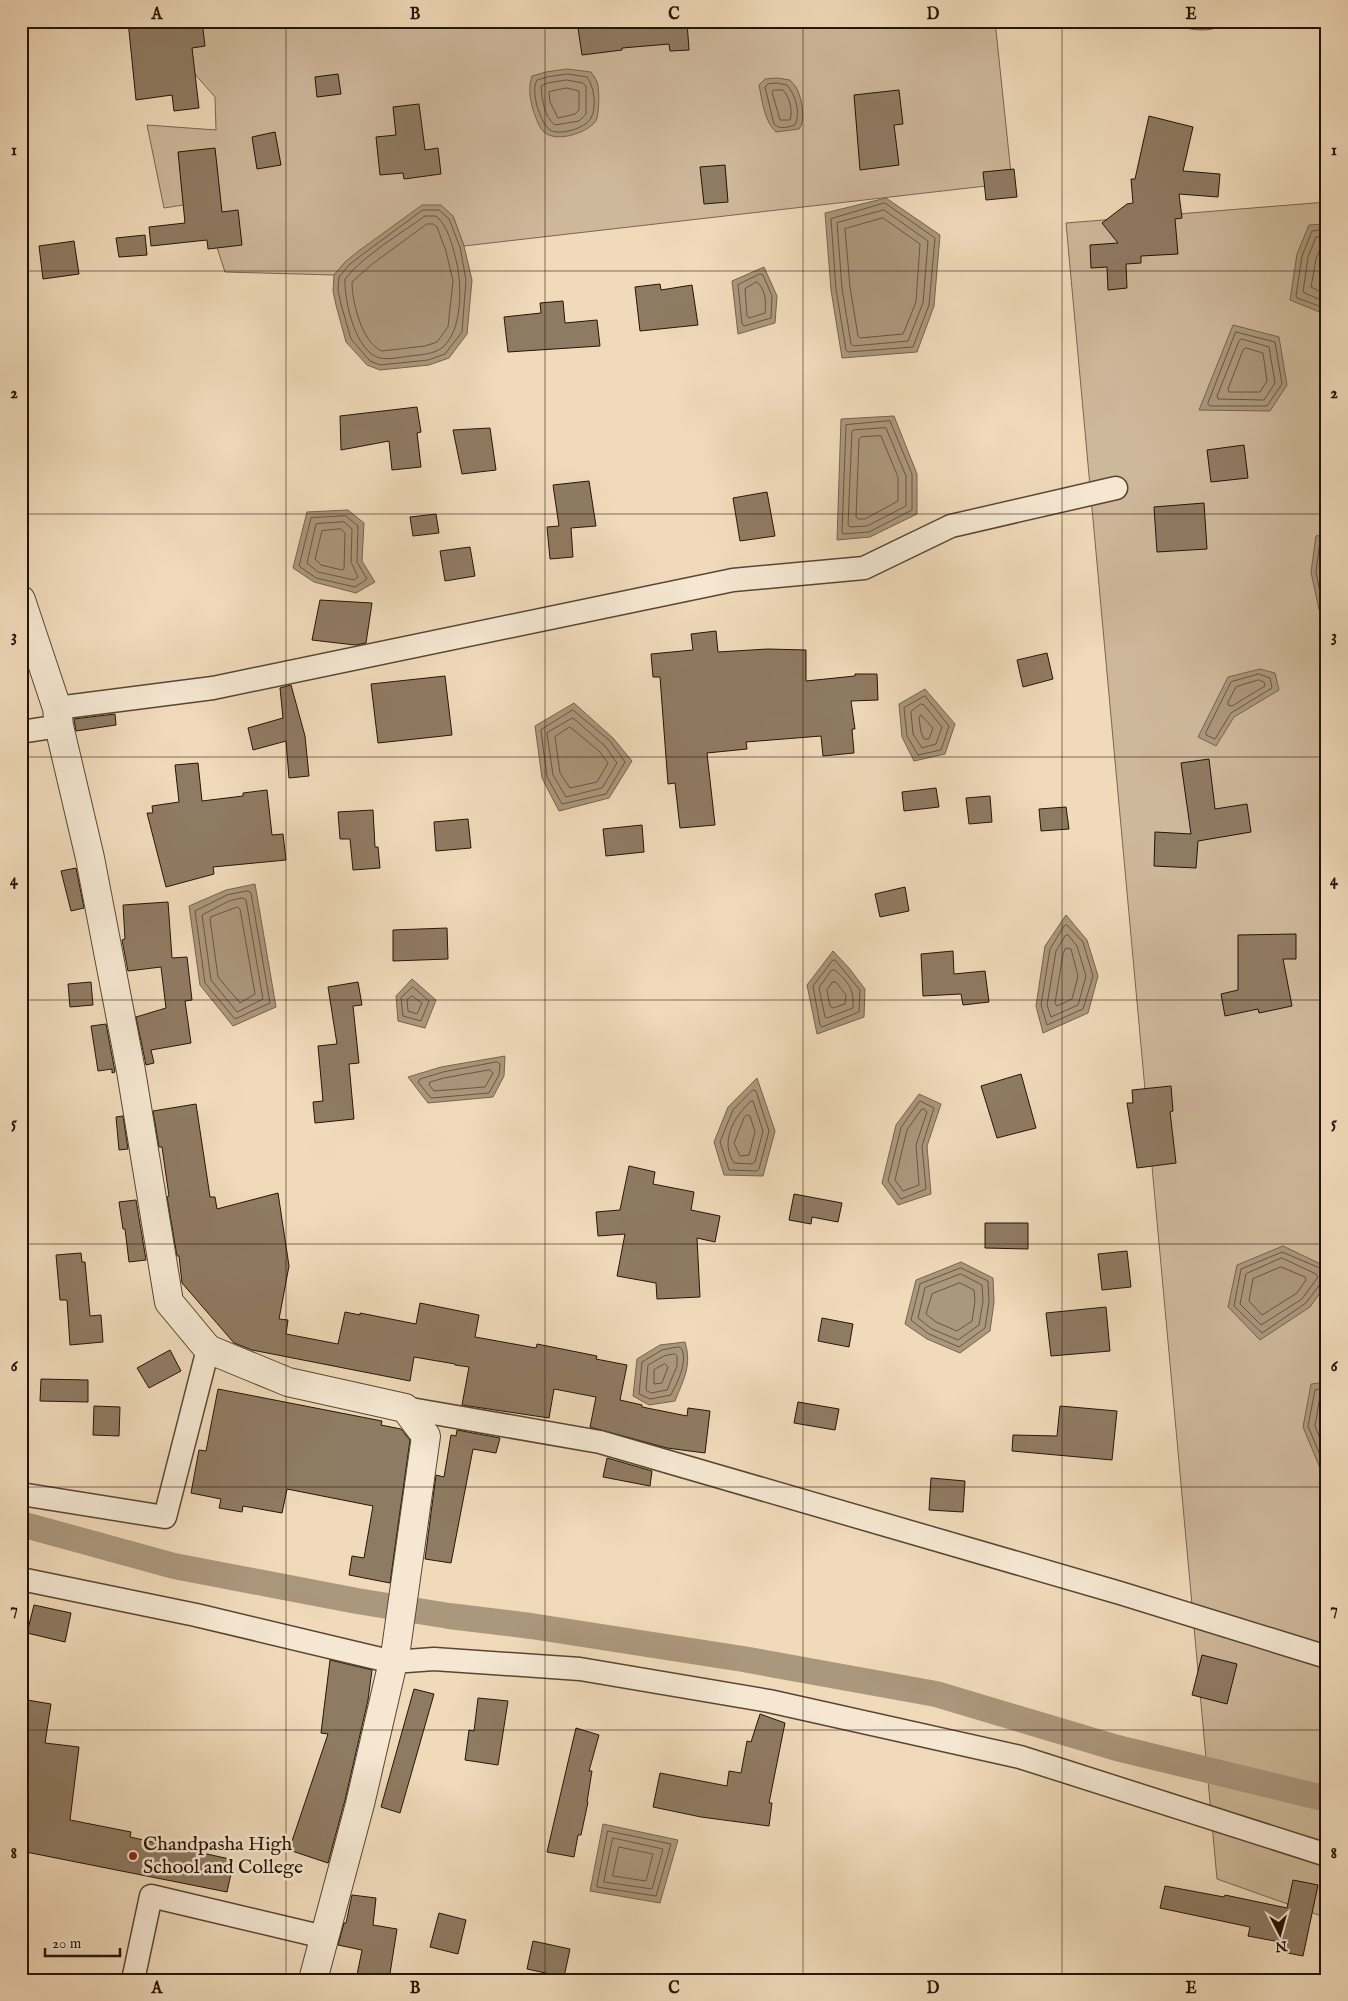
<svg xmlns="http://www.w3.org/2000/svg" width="1348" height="2001" font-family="'IM FELL English',serif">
	<rect width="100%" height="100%" fill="#f0daba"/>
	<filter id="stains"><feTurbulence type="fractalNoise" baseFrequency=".004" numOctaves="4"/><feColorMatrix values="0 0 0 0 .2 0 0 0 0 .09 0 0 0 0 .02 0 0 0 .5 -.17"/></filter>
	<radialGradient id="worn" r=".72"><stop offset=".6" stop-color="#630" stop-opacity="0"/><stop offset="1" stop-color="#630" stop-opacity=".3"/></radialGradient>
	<path fill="#ceb89b" stroke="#7a6650" d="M178 21H995L1012 183 464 246 453 216 346 261 334 275 225 272 202 202 164 208 147 125 216 130 215 97 186 64Z
		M1327 202V1918L1217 1879 1066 223Z"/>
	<path fill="#ab977c" stroke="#76634c" d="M1180 21H1234C1216 30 1204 32 1185 28Z
		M567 69 591 72C593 75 596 79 597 82 600 89 599 115 596 121 587 133 555 144 543 131 538 126 536 117 533 110 530 99 528 87 532 76L546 72Z
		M777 78 790 80C792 83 796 86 797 89 802 99 806 121 799 129L776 132C764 121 762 100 759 85L765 79Z
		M886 198 940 235 934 306 917 352 842 358 831 290 825 213Z
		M422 205H441L453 216 464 246 472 280 467 334 449 358 429 365 380 370 367 365 346 342 336 305 333 291 334 275 346 261 360 250Z
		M1327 224V315L1290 300 1297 254 1309 225Z
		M764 267 777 296 775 323 738 334 732 281Z
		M1233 325 1279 337 1287 385 1270 411 1199 410Z
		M894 416 917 474V514L870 537 837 540 841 419Z
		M348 510 364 523 362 561 375 582 356 593 314 582 293 568 307 512Z
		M1327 534V615L1320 614 1311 572 1316 536Z
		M1260 669 1275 673 1279 690 1234 717 1216 746 1198 737 1228 677Z
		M925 689 955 724 945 754 914 761 902 737 899 704Z
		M574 703 613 738 632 761 609 798 559 811 542 778 535 726Z
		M255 884 276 1007 233 1026 200 985 189 906 226 890Z
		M1066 915 1087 940 1098 976 1088 1013 1043 1033 1036 1006 1045 946Z
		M833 951 849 968 865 989 864 1017 817 1034 807 985Z
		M412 979 436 1000 425 1028 398 1021 396 996Z
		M505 1056 504 1076 493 1097 428 1103 408 1077 441 1067Z
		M757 1078 775 1131 763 1176 724 1175 714 1142 728 1107Z
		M919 1094 941 1104 927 1146 931 1194 898 1205 882 1183 896 1125Z
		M1283 1246 1327 1267V1283L1310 1307 1260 1340 1228 1307 1237 1265Z
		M961 1262 993 1278 994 1302 990 1331 960 1353 927 1339 905 1324 916 1280Z
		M685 1342C692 1366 684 1378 675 1401L649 1405 633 1396 637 1359 660 1345Z
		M1327 1382V1485L1303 1427 1311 1384Z
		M603 1824 678 1840 660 1903 590 1891Z"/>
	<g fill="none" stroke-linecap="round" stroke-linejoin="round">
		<path stroke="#685640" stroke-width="1" d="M568 74 587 77C594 86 597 107 591 118 586 128 560 136 550 130 543 125 540 114 537 106 535 98 533 87 537 80L547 77Z
			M567 80 583 83 586 86V114L579 121 555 125C544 117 542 99 541 86L548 83Z
			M777 83 787 85C795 94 801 113 795 125 788 127 780 130 774 124L765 87 768 84Z
			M567 88 579 91V110L575 114 558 118 550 102 549 92Z
			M774 90H783C790 97 793 112 790 120H780L772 92Z
			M885 203 935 238 929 305 913 347 848 352 846 350 836 289 831 219Z
			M423 210H439L449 219 460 247 466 280 462 332 445 354 428 360 380 365 370 361 351 339 341 304 338 290 339 277 349 265 363 254Z
			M884 210 928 241 923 303 908 341 853 346 851 344 842 288 837 223Z
			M425 216H436C449 227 453 248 457 264 462 288 462 330 443 347 435 354 420 355 410 356 401 357 389 360 380 358 356 353 344 301 345 279 364 255 400 234 425 216Z
			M883 218 920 244 916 302 903 334 860 338 858 336 850 287 845 229Z
			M427 224H433L437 227 446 251 453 281 448 327 437 342 425 346 382 351C362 343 352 302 352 282L371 265Z
			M1327 229 1312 231 1302 256 1296 296 1297 298 1327 309
			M1327 235 1316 237 1308 257 1303 292 1327 303
			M1327 243 1322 244 1316 259 1311 287 1327 295
			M760 274 763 275 772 296 771 318 744 326 742 324 738 285Z
			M757 282C766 290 766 301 765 313L749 318 747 316 745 289Z
			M1236 332 1275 342 1282 384 1267 406H1210L1208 404Z
			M1242 339 1269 347 1275 383 1264 400 1218 399 1217 396 1239 341Z
			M1246 348 1263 353 1267 381 1260 392H1229L1228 389 1243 350Z
			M890 421 912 474V510L869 532 843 534 842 532 846 425Z
			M886 428 906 476V506L867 526 850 527 848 525 852 431 854 430Z
			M881 436 898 477V501L865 519H858L856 517 859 439 861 437Z
			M346 516 358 526 357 562 367 579 355 587 316 578 299 566 311 518Z
			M344 522 352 529 351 562 358 577 354 580 318 572 307 563 316 524Z
			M341 529 345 533 344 569 342 570 321 565 315 559 322 531Z
			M1327 539 1320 541 1316 572 1323 608 1327 610
			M1259 674 1270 678 1272 688 1231 713 1215 739 1206 735V732L1231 682Z
			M1259 680 1264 682 1265 686 1232 706 1228 705V702L1236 687Z
			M925 696 949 726 941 750 918 755 907 736 904 708Z
			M921 704 924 705 942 727 936 744 922 748 913 734 911 712Z
			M573 710 610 741 625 762 606 794 562 804 547 777 541 730Z
			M921 715 933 728 929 739H924L921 732 919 718Z
			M573 718 605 746 617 763 602 788 566 797 553 775 547 733Z
			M570 727 599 751 608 763 597 782 570 788 560 773 555 737Z
			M248 891 251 893 270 1003 235 1019 205 983 195 911 227 895Z
			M243 898 246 900 263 999 237 1012 211 980 202 915 229 901Z
			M238 907 240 909 255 994 240 1003 218 977 210 919 211 917Z
			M1067 925 1083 942 1093 976 1083 1009 1047 1025 1041 1005 1050 949 1064 926Z
			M1068 935 1077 946 1086 976 1078 1005 1051 1017 1047 1005 1056 951 1065 936Z
			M1066 948 1071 949 1078 976 1072 999 1057 1006 1055 1003 1063 954Z
			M835 960 860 990 859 1012 822 1027 820 1025 813 986 832 961Z
			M832 970H835C849 983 854 989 853 1008L827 1018 825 1017 819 988Z
			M833 982H836L846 995 845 1004 833 1008 830 1006 827 990Z
			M413 987 429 1001 421 1021 403 1016 401 998Z
			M412 996 422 1003 417 1014 408 1011 407 1000Z
			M497 1062 500 1064 499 1075 489 1093 431 1098 418 1082 420 1079 443 1072Z
			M490 1070 493 1073 485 1087 434 1091 429 1085 430 1082 444 1078Z
			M753 1090 756 1091 769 1131 759 1169 757 1171 729 1170 720 1142 733 1110Z
			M753 1101 763 1131 755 1162 752 1164 734 1163C720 1142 733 1118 750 1102Z
			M920 1101 934 1108 922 1146 926 1189 901 1199 888 1181 901 1128Z
			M924 1109 927 1112 916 1145 919 1185 903 1191 895 1180 907 1130 921 1110Z
			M747 1115 750 1116 755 1132 749 1155 740 1156 734 1143 744 1118Z
			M1282 1258 1316 1274 1318 1277 1302 1299 1261 1325 1240 1304 1246 1274Z
			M1281 1267 1305 1277 1306 1280 1297 1293 1262 1315 1249 1301 1253 1279Z
			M961 1268 988 1281 989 1302 985 1328 959 1347 929 1334 911 1320 920 1284Z
			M1327 1271 1282 1252 1241 1269 1234 1306 1262 1333 1306 1303 1321 1283 1327 1281
			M961 1274 982 1285 983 1301 979 1325 958 1340 932 1329 918 1318 925 1288Z
			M960 1283 974 1290 975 1301 972 1321 957 1331 936 1322 926 1314 932 1294Z
			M679 1347 682 1349C687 1365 678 1380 671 1395L650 1399 639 1394 642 1362 662 1350Z
			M675 1354 677 1356V1366L667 1390 651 1393 646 1390 648 1365 664 1356Z
			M665 1364 668 1367 662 1383 654 1384V1370Z
			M1327 1387 1315 1390 1308 1426 1327 1472
			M1327 1394 1320 1396 1315 1426 1327 1455
			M608 1831 671 1844 656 1896 597 1887Z
			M613 1838 663 1849 652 1889 604 1882Z
			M619 1847 653 1854 646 1881 613 1876Z"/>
		<path stroke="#ab977c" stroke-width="26" d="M21 1524 174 1566 357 1601 449 1616 531 1626 743 1659 936 1694 1117 1748 1327 1799"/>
	</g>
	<path fill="#8f7b63" stroke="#261405" d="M128 21H160L161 24 202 21 205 46 192 48 199 108 174 111 172 95 136 100Z
		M577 21H672L673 24 687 22 689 50 670 51 669 44 622 48V50L582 55Z
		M338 74 341 94 317 97 315 77Z
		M899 90 903 124 894 125 899 165 860 170 854 95Z
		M419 104 425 150 438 148 441 174 404 179 403 173 380 175 376 137 396 135 393 107Z
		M1149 116 1193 127 1183 171 1220 174 1218 197 1179 194 1182 218 1175 219 1178 254 1141 256V263L1126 264 1127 288 1108 290 1107 267 1091 268 1090 245 1118 243 1102 223 1127 204 1133 203 1131 179H1135Z
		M275 132 281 165 257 169 252 137Z
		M215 148 222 212 238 210 242 245 208 249 207 240 151 246 149 227 185 223 178 152Z
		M725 165 728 202 704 204 700 167Z
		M1014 169 1017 197 986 200 983 172Z
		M145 235 147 255 119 257 116 238Z
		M74 241 79 274 43 279 39 246Z
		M660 284 661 290 692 285 698 325 640 331 635 287Z
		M563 301 565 323 597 320 600 346 508 352 504 317 541 313 540 303Z
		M417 407 421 432 417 433 421 467 392 470 389 441 341 450 340 416Z
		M490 428 496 470 462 474 453 430Z
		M1244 445 1248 478 1211 482 1207 450Z
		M589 481 596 526 571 528 573 557 550 559 547 527 559 526 553 485Z
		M767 492 775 536 740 541 733 498Z
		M1204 503 1207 549 1157 552 1154 507Z
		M436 514 439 533 413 536 410 517Z
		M470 547 475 576 445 581 440 551Z
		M320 600 372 603 366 643 355 645 312 640Z
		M716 631 718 652 768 649 806 650V681L855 676V674H877L878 700 851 701 855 729H852L854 753 823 756 821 736 746 742 747 749 707 753 715 825 680 828 675 783 668 784 660 677H653L651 654 693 650 691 634Z
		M1047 653 1053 679 1023 687 1017 660Z
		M445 676 452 735 378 743 371 684Z
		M291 685 305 736 309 776 289 778 286 741 253 750 248 728 283 718 280 688Z
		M115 714 116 725 76 731 74 719Z
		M1209 759 1215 809 1247 804 1251 832 1198 841 1196 868 1154 866 1155 832 1191 834 1181 763Z
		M198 763 202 801 243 796V793L267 790 272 835 283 834 286 860 213 867 214 874 166 887 147 813H153L152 806 179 802 175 765Z
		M936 788 939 807 904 811 902 792Z
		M990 796 992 822 969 824 966 798Z
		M1066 807 1069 829 1041 831 1039 809Z
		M373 810 375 847H378L380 868 353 870 350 839H340L338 812Z
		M468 819 471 848 436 851 434 822Z
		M642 825 644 852 606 856 603 829Z
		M76 868 84 908 71 911 61 871Z
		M905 887 909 911 880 917 875 894Z
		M168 902 172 958 187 957 192 1000 185 1001 191 1043 151 1050 154 1063 146 1065 136 1017 166 1008 161 967 128 971 122 940 125 939 123 905Z
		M447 928 448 959 393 961V930Z
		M1296 934V959H1283L1292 1006 1259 1013 1258 1009 1225 1016 1221 994 1238 990V935Z
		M953 951 954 974 985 971 989 1002 963 1005 961 994 923 996 921 954Z
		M91 982 93 1005 70 1007 68 984Z
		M358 982 362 1005 353 1006 359 1063 349 1064 354 1119 315 1123 313 1102 323 1101 318 1046 337 1044 328 987Z
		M106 1024 115 1072 112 1073V1069L98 1071 91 1026Z
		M1021 1074 1036 1128 997 1138 981 1086Z
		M1171 1086 1173 1111 1170 1112 1176 1163 1137 1168 1127 1103H1133L1132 1090Z
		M196 1104 210 1197H215L217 1209 278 1193 289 1266 279 1319 288 1320 286 1334 338 1344 345 1312 360 1315V1313L416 1324 420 1303 479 1315 475 1337 536 1348 537 1344 597 1356 596 1359 627 1365 620 1400 642 1405V1407L687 1416 688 1408 710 1411 705 1453 667 1448 590 1427 596 1397 554 1389 549 1418 462 1405 469 1367 455 1365V1364L414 1357 410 1381 252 1350 234 1343 182 1283 179 1256H177L167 1197 169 1196 162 1147H159L153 1111Z
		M123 1116 128 1149 119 1150 116 1117Z
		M629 1166 655 1172 653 1184 694 1192 691 1210 720 1216 715 1242 697 1238 700 1297 657 1299 656 1283 617 1276 625 1234 598 1236 596 1212 620 1210Z
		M794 1194 842 1203 838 1222 812 1217 811 1224 789 1220Z
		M136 1200 146 1260 129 1262 125 1229H123L119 1202Z
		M985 1223H1028V1249L985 1248Z
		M1127 1251 1131 1287 1102 1290 1098 1254Z
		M81 1253 82 1262H85L90 1316 101 1315 103 1342 70 1345 67 1300H60L56 1255Z
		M1106 1307 1110 1351 1051 1356 1046 1313Z
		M822 1318 853 1324 849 1347 818 1341Z
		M170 1350 181 1371 149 1388 137 1368Z
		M41 1379 88 1380V1402L40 1401Z
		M218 1389 382 1421 381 1425 401 1429 410 1440 390 1583 349 1575 352 1556 364 1558 373 1506 287 1489 282 1513 243 1506 242 1512 219 1508 221 1499 191 1493 199 1450 206 1451Z
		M798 1402 839 1409 835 1430 794 1423Z
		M94 1406 120 1407 119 1436 93 1435Z
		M1060 1406 1117 1411 1112 1460 1012 1451 1013 1435 1057 1436Z
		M457 1430 500 1438 496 1453 473 1449 451 1563 425 1559 436 1475 444 1477 451 1435 456 1436Z
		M607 1458 652 1471 650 1486 603 1477Z
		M931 1478 965 1481 963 1512 929 1510Z
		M34 1605 71 1613 65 1642 27 1633Z
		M1202 1655 1237 1664 1227 1704 1192 1695Z
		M330 1660 372 1670 368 1700 345 1800 328 1863 289 1850 328 1734 321 1733Z
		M414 1689 434 1694 400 1813 381 1807Z
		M478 1698 508 1701 498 1765 465 1760 469 1730 474 1731Z
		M21 1699 51 1704 45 1743 79 1747 70 1820 131 1832 130 1837 234 1860 227 1892 21 1851Z
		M760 1714 785 1723 769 1803H772L769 1826 701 1817 653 1807 660 1773 727 1786 729 1771 741 1773 747 1741 751 1742Z
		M576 1728 599 1735 589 1771H592L587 1802H588L581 1835H578L574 1857 547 1852Z
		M1293 1880 1318 1885 1303 1956 1278 1951 1280 1942 1248 1936 1250 1927 1160 1908 1165 1886 1224 1897 1225 1895 1287 1908Z
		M352 1895 376 1898 373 1925 397 1929 389 1980H356L362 1950 338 1945 344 1923H346Z
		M439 1913 466 1920 458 1954 430 1947Z
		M533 1941 570 1949 564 1977 527 1969Z"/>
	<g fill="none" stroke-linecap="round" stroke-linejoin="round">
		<defs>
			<path id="minor" d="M57 708 213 688 733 580 864 568 951 526 1116 488
				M21 732 59 726
				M405 1408 600 1442 1120 1593 1327 1657
				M21 1494 165 1517 208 1349
				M21 1579 196 1615 393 1662 434 1659 580 1669 769 1701 1020 1757 1327 1855
				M133 1980 151 1896 324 1937"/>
			<path id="tertiary" d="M21 600 57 708 59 726 90 858 131 1071 169 1302 208 1349 288 1382 405 1408 426 1436 396 1649 360 1804 313 1980"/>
		</defs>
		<use href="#minor" stroke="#584632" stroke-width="25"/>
		<use href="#tertiary" stroke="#584632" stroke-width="30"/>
		<use href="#minor" stroke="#f5e7d2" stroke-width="22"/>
		<use href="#tertiary" stroke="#f5e7d2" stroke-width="28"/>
	</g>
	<path fill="none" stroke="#261405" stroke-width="1" stroke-opacity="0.55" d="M286 21V1980M545 21V1980M803 21V1980M1062 21V1980M21 271H1327M21 514H1327M21 757H1327M21 1000H1327M21 1244H1327M21 1487H1327M21 1730H1327"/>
	<circle fill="#8f2418" stroke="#f5e7d2" stroke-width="2" cx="133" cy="1856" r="5"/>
	<g text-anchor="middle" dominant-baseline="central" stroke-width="5" stroke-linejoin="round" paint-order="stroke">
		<g font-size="20" fill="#261405" stroke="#f5e7d2" text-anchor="start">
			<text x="143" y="1844">Chandpasha High<tspan x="143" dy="23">School and College</tspan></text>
		</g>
	</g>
	<rect width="1348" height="2001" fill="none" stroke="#f0daba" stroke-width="55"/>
	<g transform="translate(1280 1934) rotate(174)" stroke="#f5e7d2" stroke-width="4" paint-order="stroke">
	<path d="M0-4L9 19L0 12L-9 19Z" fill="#261405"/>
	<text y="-8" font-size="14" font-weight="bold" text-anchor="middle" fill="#261405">N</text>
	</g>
	<path d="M45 1948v8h75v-8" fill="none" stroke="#261405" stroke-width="2.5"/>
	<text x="52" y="1948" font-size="15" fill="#261405" stroke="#f5e7d2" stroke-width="4" paint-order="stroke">20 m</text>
	<rect x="28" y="28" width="1292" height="1946" fill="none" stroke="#261405" stroke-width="2"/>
	<g font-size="16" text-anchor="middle" font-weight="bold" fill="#261405">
		<text x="157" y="19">A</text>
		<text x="415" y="19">B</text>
		<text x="674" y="19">C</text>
		<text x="933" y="19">D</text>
		<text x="1191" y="19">E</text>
		<text x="14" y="155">1</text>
		<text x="1334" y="155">1</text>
		<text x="14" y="398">2</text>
		<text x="1334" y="398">2</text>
		<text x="14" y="641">3</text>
		<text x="1334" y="641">3</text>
		<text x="14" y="885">4</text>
		<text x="1334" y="885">4</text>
		<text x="14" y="1128">5</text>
		<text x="1334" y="1128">5</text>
		<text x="14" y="1371">6</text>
		<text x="1334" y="1371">6</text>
		<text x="14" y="1614">7</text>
		<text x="1334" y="1614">7</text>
		<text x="14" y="1858">8</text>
		<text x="1334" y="1858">8</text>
		<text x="157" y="1993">A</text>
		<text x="415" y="1993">B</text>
		<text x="674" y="1993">C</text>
		<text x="933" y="1993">D</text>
		<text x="1191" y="1993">E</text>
	</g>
	<rect width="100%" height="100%" filter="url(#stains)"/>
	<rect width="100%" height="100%" fill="url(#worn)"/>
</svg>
